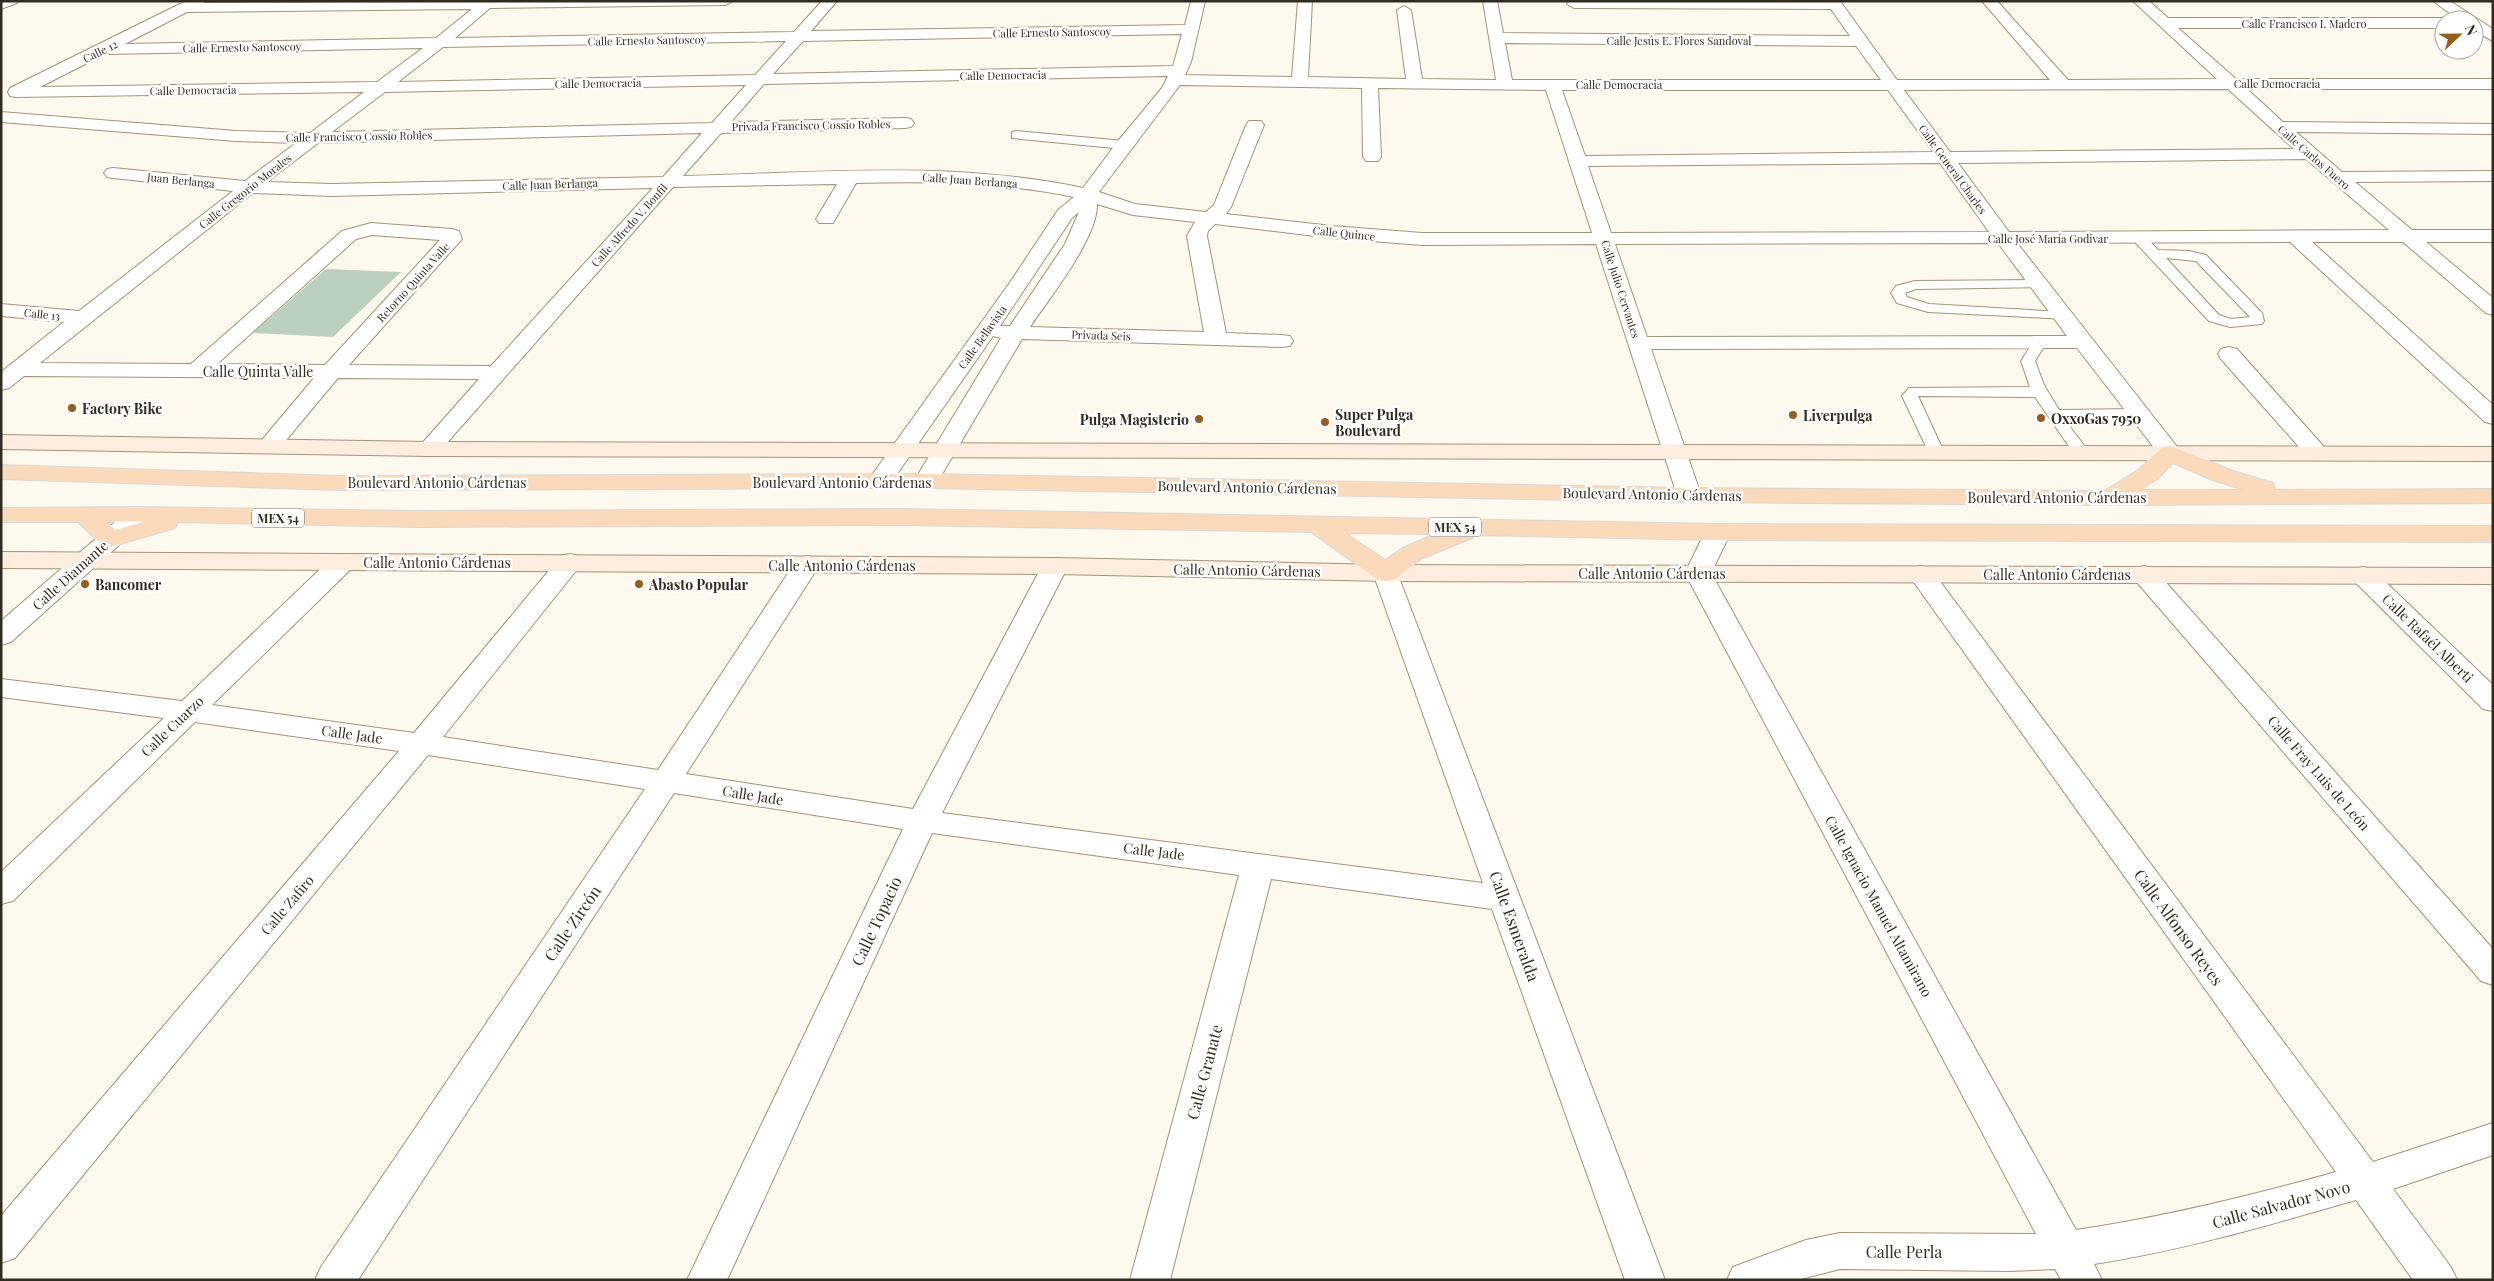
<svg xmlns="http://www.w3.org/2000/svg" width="2494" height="1281" font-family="'Playfair Display',serif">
	<rect width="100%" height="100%" fill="#fef9ee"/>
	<path fill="#bbd0be" d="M326 269 401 272 333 337 253 333Z"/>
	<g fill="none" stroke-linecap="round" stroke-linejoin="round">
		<defs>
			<path id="lane" d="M18 1 17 3 1 9V2Z
				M1016 131 1124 141 1130 145 1124 149 1012 138V132Z
				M2139 234 2144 235 2158 250 2189 251 2206 255 2262 313 2264 321 2262 324 2230 327 2209 321 2134 241 2132 238ZM2166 258 2196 261 2250 317 2231 319 2219 315Z
				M2037 280 2042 281 2044 284 2042 287 1916 289 1905 293 1907 297 1929 304 2062 312 2069 316 2067 319 1928 312 1897 303 1891 293 1896 286 1915 281Z
				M2040 338 2047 342 2035 361 2044 385 2059 410 2139 409 2147 414 2145 417 2065 420 2089 452 2081 457 2075 455 2035 397 1918 396 1944 452 1936 457 1930 455 1902 396 1909 388 2030 387 2021 361 2035 339Z"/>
			<path id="street" d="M186 1H205L204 3 733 1 726 5 490 8 455 38 794 32 822 1H837L811 31 1185 25 1191 1H1205L1191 62 1185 75 1292 77 1298 1H1312L1308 77 1406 79 1397 10 1404 6 1411 10 1422 79 1496 80 1483 1H1497L1503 33 1850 36 1831 9 1574 8 1567 4 1569 1H1840L1897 80H2050L1982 1H1997L2068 80 2217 79 2133 1H2149L2168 18H2444L2449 20H2444V28H2178L2236 79H2493V89H2247L2283 122 2493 124V134L2296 132 2342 172 2493 171V181L2355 182 2412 230H2493V242H2426L2493 298V315L2486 313 2403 242H2312L2493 405V424L2485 422 2290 242 2017 243 2178 448 2182 453 2178 458 2170 460 2162 458 2077 348 1651 349 1701 495 1698 500 1689 502 1680 500 1677 495 1596 244 1422 245 1332 238 1215 224 1208 231 1207 236 1226 333 1282 335 1290 336 1293 341 1290 346 1282 347 1022 339 935 486 926 488 917 486 914 481 1001 338 993 336 888 487 879 489 870 487 867 482 1011 281 1058 210 1074 197C1003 182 928 181 856 183L833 223H819L816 219 837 184 673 187 437 454 429 456 421 454 417 449 479 379 338 378 277 451 269 453 261 451 257 446 314 378 24 376 9 388 1 390V372L64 322 1 316V304L79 311 233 191 113 178 107 177 104 173 107 169 113 168 245 181 296 143 236 141 1 122V112L236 131 310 133 364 92 16 97 10 96 8 92 10 88ZM472 9 436 38 125 44 187 12ZM1182 34 1173 66 773 74 803 41ZM786 41 755 75 398 82 443 47ZM1505 43 1856 46 1881 80H1512ZM423 48 377 82 40 87 105 54ZM1168 76 1162 88 1118 141 1083 188C952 160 816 173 683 176L721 133 905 128 911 127 914 123 911 119 905 118 731 122 764 84ZM746 85 712 123 332 132 385 92ZM1180 85 1362 88 1363 157 1366 161H1378L1381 157 1378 88 1546 90 1592 233H1422L1332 226 1226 214 1231 207 1264 125 1261 121H1249L1246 125 1214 205 1206 212 1135 204 1099 192ZM2228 89 2294 149 1950 152 1904 90ZM1562 90H1888L1933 152 1585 156ZM702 133 663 177 332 184 267 182 318 143ZM2306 159 2389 230 2009 232 1958 163ZM1940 163 1989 232 1611 233 1588 166ZM653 188 491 366 349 365 462 239 459 231 452 229 371 223 342 231 191 364 40 363 253 193 332 196ZM1097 204 1133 215 1195 222 1187 236 1204 332 1030 327C1050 297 1098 238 1097 204ZM1079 212 1065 244 1010 326H1000L1072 218ZM372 235 440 240 325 365 217 364 356 239ZM1998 243 2067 336 1647 337 1615 244Z
				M2433 1H2450L2493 29V41L2474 31V20H2459Z
				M2229 347 2237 349 2325 448 2329 453 2325 458 2317 460 2309 458 2221 359 2218 354 2221 349Z
				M139 507 148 509 151 514 148 519 11 642 1 645V621L130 509Z
				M1718 524 1727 527 1731 532 1711 573 2076 1230C2165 1217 2250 1196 2336 1172L1908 574 1912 568 1921 566 1930 568 2373 1162 2493 1123V1155L2393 1189 2451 1267 2457 1280H2413L2356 1200C2269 1225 2184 1250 2094 1264L2102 1280H2061L2055 1269 2009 1271 1840 1269 1797 1280H1727L1733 1267 1806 1240 1840 1233 2036 1234 1685 573 1705 532 1709 527Z
				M343 554 352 556 356 562 352 568 212 705 414 733 561 556 570 554 579 556 583 562 443 737 658 770 798 558 807 556 816 558 820 564 686 774 913 809 1042 566 1046 560 1055 558 1064 560 1068 566 942 813 1483 883 1373 573 1377 567 1386 565 1395 567 1665 1280H1625L1492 909 1271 879 1170 1280H1130L1239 875 932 833 727 1280H687L903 829 674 793 358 1280H315L321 1267 645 789 428 755 15 1258 1 1263V1216L399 751 195 722 13 901 1 904V872L164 718 1 697V679L182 701 334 556Z
				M2144 566 2153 568 2493 949V985L2481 981 2135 580 2131 574 2135 568Z
				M2363 567 2372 569 2493 685V711L2483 709 2354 581 2350 575 2354 569Z"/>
			<path id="secondary" d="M1 435 429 442 2493 447V461L429 456 1 449Z
				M1 552 1055 558 1386 565 2493 568V584L1386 581 1055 574 1 568Z"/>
			<path id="primary" d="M2170 446 2233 471 2273 483 2275 490 2493 489V503L2110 505 1689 502 926 488 340 490 1 479V465L340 476 926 474 1689 488 2104 491 2138 470 2162 448ZM2173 463 2215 481 2245 490H2139L2156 480Z
				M139 507 417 511 903 509 1718 524 2493 526V542L1718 540 1474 535 1472 538 1421 559 1395 579 1386 581 1377 579 1311 532 903 525 417 527 178 522 175 528 110 547 101 544 78 522H1V508ZM107 522 139 521 143 522 115 530ZM1345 533 1435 534 1403 548 1385 560Z"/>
		</defs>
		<use href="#lane" stroke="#a0957b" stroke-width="2"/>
		<use href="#street" stroke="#a0957b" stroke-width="2"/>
		<use href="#secondary" stroke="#a0957b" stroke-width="2"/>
		<use href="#primary" stroke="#dad9d7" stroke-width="2"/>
		<use href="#lane" fill="#fff" fill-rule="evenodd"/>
		<use href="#street" fill="#fff" fill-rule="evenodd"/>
		<use href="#secondary" fill="#fdedde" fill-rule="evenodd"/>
		<use href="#primary" fill="#fbdabc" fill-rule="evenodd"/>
	</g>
	<g fill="#975d1c" stroke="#fff" stroke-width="2">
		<circle cx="72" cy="408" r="5"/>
		<circle cx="1793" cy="415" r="5"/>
		<circle cx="2041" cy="418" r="5"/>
		<circle cx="1199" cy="419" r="5"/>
		<circle cx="1325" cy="422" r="5"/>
		<circle cx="85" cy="584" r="5"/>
		<circle cx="639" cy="584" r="5"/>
	</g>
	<g text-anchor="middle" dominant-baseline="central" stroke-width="5" stroke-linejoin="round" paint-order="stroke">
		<g font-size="11" fill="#312c22" stroke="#fff">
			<text x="2304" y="23">Calle Francisco I. Madero</text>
			<text transform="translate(1052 32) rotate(-1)">Calle Ernesto Santoscoy</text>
			<text transform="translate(647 40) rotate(-1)">Calle Ernesto Santoscoy</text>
			<text x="1679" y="40">Calle Jesús E. Flores Sandoval</text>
			<text transform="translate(242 47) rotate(-1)">Calle Ernesto Santoscoy</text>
			<text transform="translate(100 51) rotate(-26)">Calle 12</text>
			<text transform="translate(1003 75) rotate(-1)">Calle Democracia</text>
			<text transform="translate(598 83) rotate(-1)">Calle Democracia</text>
			<text x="2277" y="83">Calle Democracia</text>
			<text x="1619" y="84">Calle Democracia</text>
			<text transform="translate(193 90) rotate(-1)">Calle Democracia</text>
			<text transform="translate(811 125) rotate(-1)">Privada Francisco Cossío Robles</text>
			<text transform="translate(359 136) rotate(-1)">Calle Francisco Cossío Robles</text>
			<text transform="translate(2314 157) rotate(41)">Calle Carlos Fuero</text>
			<text transform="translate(1953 169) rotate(54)">Calle General Charles</text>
			<text transform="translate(181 180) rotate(6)">Juan Berlanga</text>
			<text transform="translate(970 180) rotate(4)">Calle Juan Berlanga</text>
			<text transform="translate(550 184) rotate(-2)">Calle Juan Berlanga</text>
			<text transform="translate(245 191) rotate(-38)">Calle Gregorio Morales</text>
			<text transform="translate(629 225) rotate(-48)">Calle Alfredo V. Bonfil</text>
			<text transform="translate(1344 233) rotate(6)">Calle Quince</text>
			<text x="2048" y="238">Calle José María Godivar</text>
			<text transform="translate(413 282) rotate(-48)">Retorno Quinta Valle</text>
			<text transform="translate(1621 289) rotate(72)">Calle Julio Cervantes</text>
			<text transform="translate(42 314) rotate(6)">Calle 13</text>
			<text transform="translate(1101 335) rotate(2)">Privada Seis</text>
			<text transform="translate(982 337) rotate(-55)">Calle Bellavista</text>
		</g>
		<g fill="#fff" stroke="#6f6b64" stroke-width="1">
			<rect x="252" y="508.5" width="52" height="19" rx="4"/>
			<rect x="1429" y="517.5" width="52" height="19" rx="4"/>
		</g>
		<g font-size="12" font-weight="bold" fill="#312c22">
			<text x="278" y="518">MEX 54</text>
			<text x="1455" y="527">MEX 54</text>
		</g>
		<g font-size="14" fill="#312c22" stroke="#fff">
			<text x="258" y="371">Calle Quinta Valle</text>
			<text x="437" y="482">Boulevard Antonio Cárdenas</text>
			<text x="842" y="482">Boulevard Antonio Cárdenas</text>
			<text transform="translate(1247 487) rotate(1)">Boulevard Antonio Cárdenas</text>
			<text transform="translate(1652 494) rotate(1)">Boulevard Antonio Cárdenas</text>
			<text x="2057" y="497">Boulevard Antonio Cárdenas</text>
			<text x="437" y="562">Calle Antonio Cárdenas</text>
			<text x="842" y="565">Calle Antonio Cárdenas</text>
			<text transform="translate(1247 570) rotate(1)">Calle Antonio Cárdenas</text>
			<text x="1652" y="573">Calle Antonio Cárdenas</text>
			<text x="2057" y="574">Calle Antonio Cárdenas</text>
			<text transform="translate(70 575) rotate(-42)">Calle Diamante</text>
			<text transform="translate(2428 638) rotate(44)">Calle Rafaél Alberti</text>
			<text transform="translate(172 726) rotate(-44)">Calle Cuarzo</text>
			<text transform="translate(352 734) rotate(8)">Calle Jade</text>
			<text transform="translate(2319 773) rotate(49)">Calle Fray Luis de León</text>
			<text transform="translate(753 795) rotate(9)">Calle Jade</text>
			<text transform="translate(1154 851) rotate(7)">Calle Jade</text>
			<text transform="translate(287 905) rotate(-50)">Calle Zafiro</text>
			<text transform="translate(1879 906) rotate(61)">Calle Ignacio Manuel Altamirano</text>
		</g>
		<g font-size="14" font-weight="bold" fill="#312c22" stroke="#fff" text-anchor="start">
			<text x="82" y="408">Factory Bike</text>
			<text x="1335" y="414">Super Pulga<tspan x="1335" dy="16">Boulevard</tspan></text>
			<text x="1803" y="415">Liverpulga</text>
			<text x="2051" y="418">OxxoGas 7950</text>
			<text x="1189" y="419" text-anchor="end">Pulga Magisterio</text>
			<text x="95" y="584">Bancomer</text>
			<text x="649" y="584">Abasto Popular</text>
		</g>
		<g font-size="16" fill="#312c22" stroke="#fff">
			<text transform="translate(876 921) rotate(-65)">Calle Topacio</text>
			<text transform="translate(572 923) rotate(-56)">Calle Zircón</text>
			<text transform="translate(1515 926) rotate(70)">Calle Esmeralda</text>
			<text transform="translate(2179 927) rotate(54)">Calle Alfonso Reyes</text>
			<text transform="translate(1204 1072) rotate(-75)">Calle Granate</text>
			<text transform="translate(2281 1204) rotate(-15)">Calle Salvador Novo</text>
			<text x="1904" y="1251">Calle Perla</text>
		</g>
	</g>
	<rect width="2494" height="1281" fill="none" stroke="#312c22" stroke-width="5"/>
	<g transform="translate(2459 35) rotate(68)"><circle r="24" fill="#ffffff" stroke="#adaba7"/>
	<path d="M0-4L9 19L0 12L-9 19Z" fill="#975d1c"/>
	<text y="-8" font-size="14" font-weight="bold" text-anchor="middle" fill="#312c22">N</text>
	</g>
</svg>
